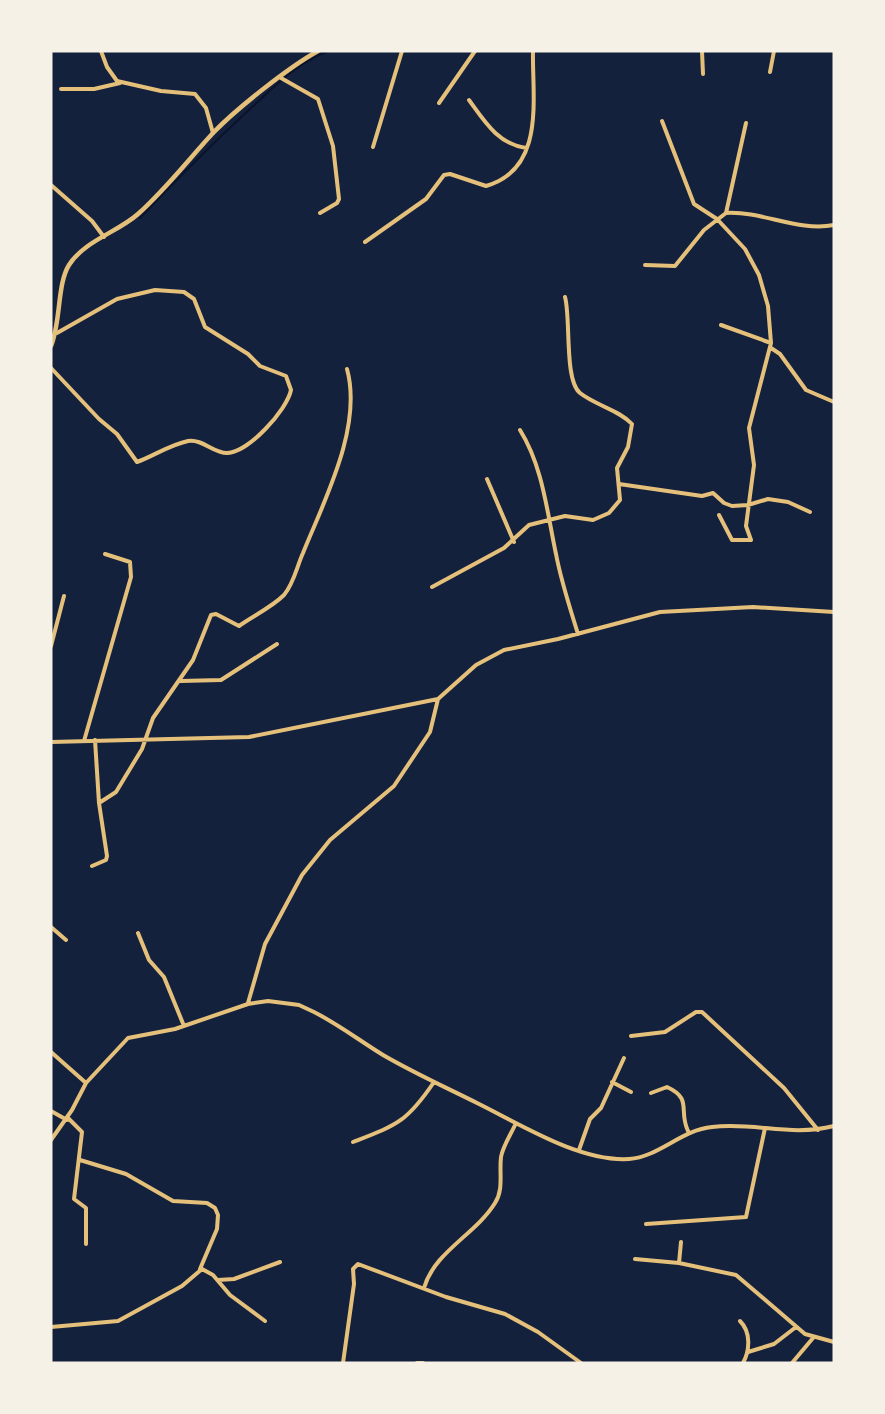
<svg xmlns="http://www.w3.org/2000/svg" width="885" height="1414" font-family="Bitter,serif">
	<rect width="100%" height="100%" fill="#14213d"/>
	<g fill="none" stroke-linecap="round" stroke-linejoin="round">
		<path stroke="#0b132b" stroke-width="2" d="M140 218C176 180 213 143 251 108 275 86 298 62 329 51"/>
		<path stroke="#e5c07b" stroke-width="4" d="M101 51 107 67 117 81 161 91 195 94 206 108 213 133
			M702 51 703 74
			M770 72 774 51
			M281 78 318 99 333 146 339 199 337 203 320 213
			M61 89H94L120 83
			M469 100C485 122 498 144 526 148
			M439 103 475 51
			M662 121 694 204 717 219 745 249 759 275 768 306 771 343 749 428 754 465 746 526 751 540H732L719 515
			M373 147 402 51
			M51 185 92 221 104 237
			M726 213 746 123
			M365 242 426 199 444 175 450 174 486 186C546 169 532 98 533 51
			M645 265 675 266 704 230 726 213C763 211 798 232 834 225
			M721 325 771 343
			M771 348 780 354 806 390 834 402
			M51 368 99 419 117 434 137 462C154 456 169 445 188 441 203 439 213 453 227 453 248 453 287 410 291 390L286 376 260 366 248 354 205 327 194 299 184 292 155 290 117 299 57 333
			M520 430C543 467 547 512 556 554 561 581 570 608 578 634
			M487 479 514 542
			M619 484 702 496 713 493 724 503 732 506 748 505 768 499 788 502 810 512
			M432 587 504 548 529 525 565 516 593 520 609 513 620 500 617 468 628 447 632 424C619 410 595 405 580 393 564 380 571 318 565 297
			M51 646 64 596
			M181 681 221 680 277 644
			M84 741 131 577 130 562 105 554
			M51 742 249 737 438 699 476 665 504 650 558 639 660 612 753 607 834 612
			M99 803 116 792 142 749 153 718 193 660 211 615 216 614 239 626C253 616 272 607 284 595 294 583 297 566 303 553 324 501 363 427 347 369
			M92 866 106 860 107 856 99 803 95 740
			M51 927 66 940
			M138 933 149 960 164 977 184 1026
			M248 1003 265 944 302 875 330 840 394 786 430 732 438 699
			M631 1036 665 1032 696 1012H702L784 1088 818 1130
			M51 1052 86 1083
			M612 1082 631 1092
			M651 1093 667 1087C693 1099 678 1110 688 1131
			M51 1111 67 1120
			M68 1118 82 1132 74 1199 86 1208V1244
			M51 1140 72 1110 86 1083 128 1038 175 1029 248 1004 268 1001 299 1005 314 1012C338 1024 360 1041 383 1055 414 1073 445 1087 477 1103 520 1124 579 1162 629 1159 659 1157 681 1130 712 1127 756 1122 790 1137 834 1126
			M353 1142C397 1125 407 1122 434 1082
			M579 1150 590 1119 601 1108 624 1058
			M80 1160 126 1174 173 1201 207 1203 215 1208 218 1215 217 1229 200 1269
			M646 1224 746 1217 765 1128
			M635 1259 679 1263 736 1275 805 1334 834 1342
			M679 1263 681 1242
			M218 1280 234 1279 280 1262
			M424 1288C434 1252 476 1234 495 1203 504 1189 499 1173 501 1157 503 1146 511 1134 516 1123
			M740 1321C751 1332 750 1350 743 1363
			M51 1327 118 1321 182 1286 202 1269 213 1275 230 1295 265 1321
			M748 1352 774 1344 796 1327
			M343 1363 354 1284 353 1269 358 1264 446 1297 505 1314 538 1332 581 1363
			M417 1363H423
			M792 1363 813 1338"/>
		<path stroke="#e5c07b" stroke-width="4.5" d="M51 346C61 322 57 284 69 265 84 241 118 232 138 214 166 189 188 160 213 133 236 109 289 67 318 51"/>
	</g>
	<rect width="885" height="1414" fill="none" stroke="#f6f1e7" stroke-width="105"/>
</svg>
